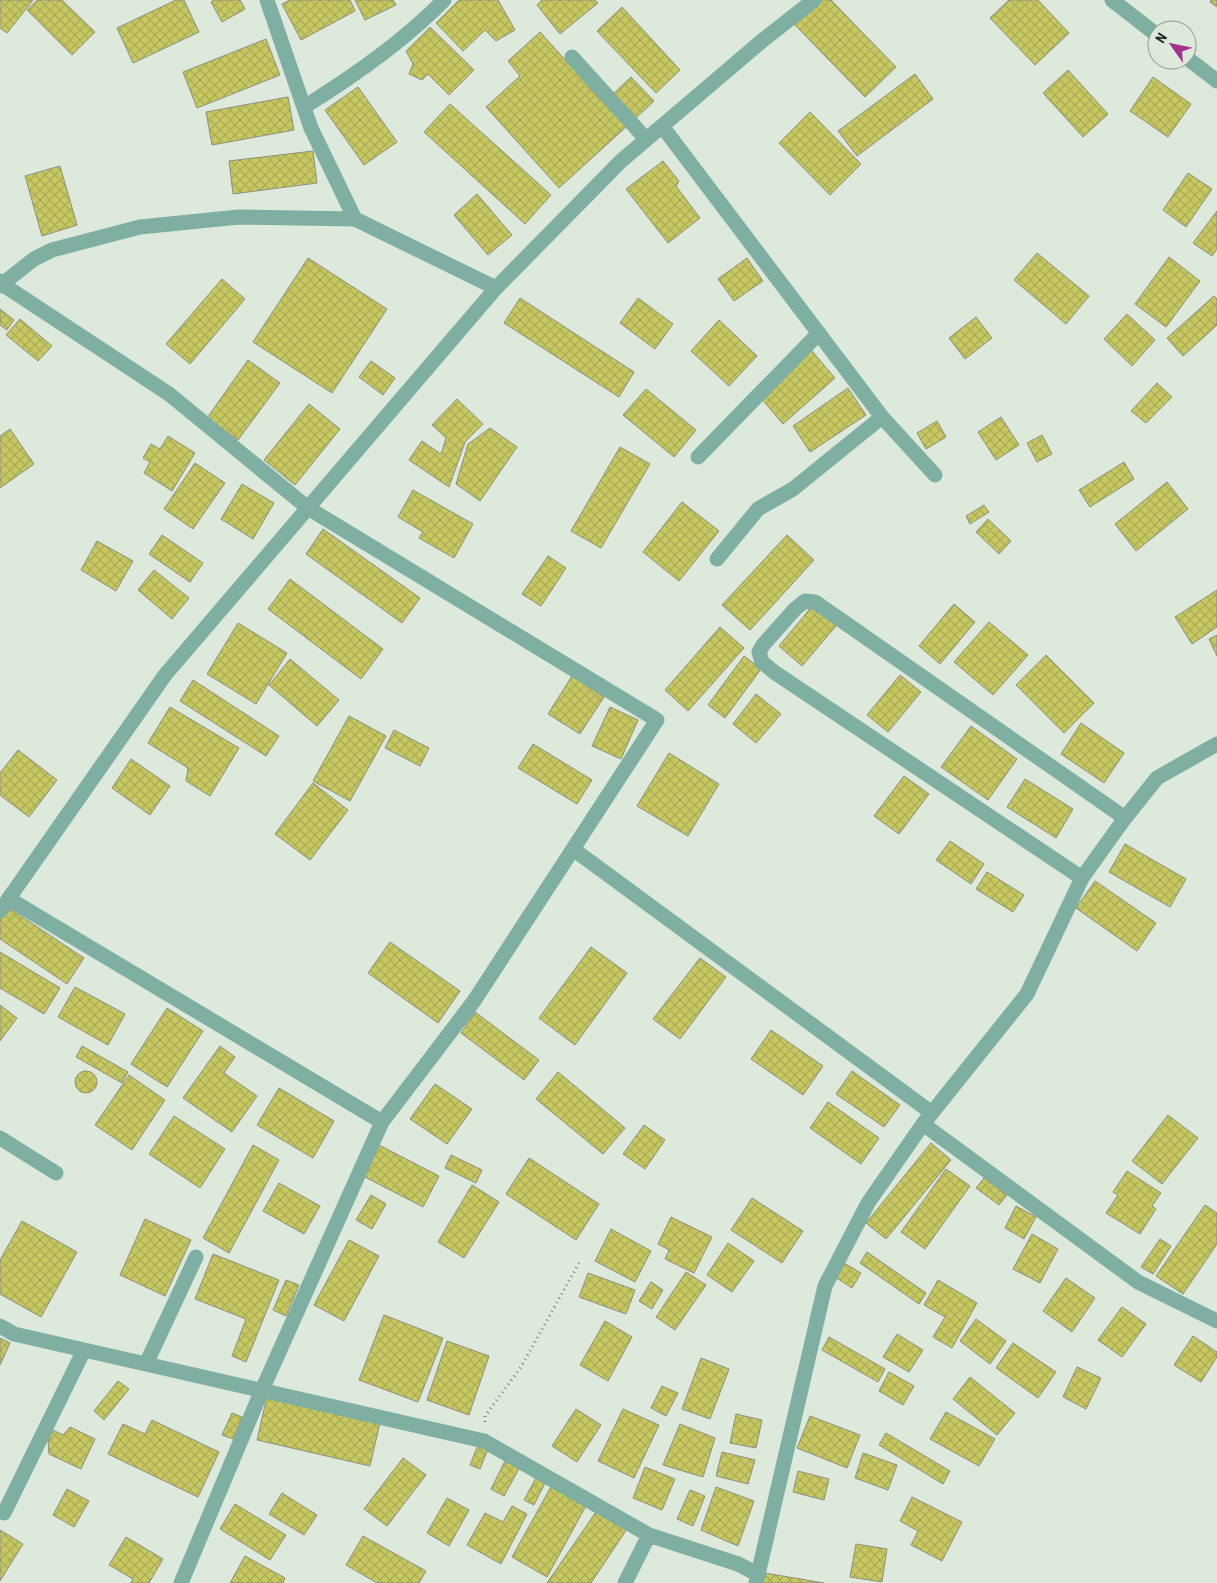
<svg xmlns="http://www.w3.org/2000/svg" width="1217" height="1583" font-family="'Roboto Condensed',sans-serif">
	<defs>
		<pattern id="building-cross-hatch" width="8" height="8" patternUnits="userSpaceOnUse" patternTransform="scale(1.25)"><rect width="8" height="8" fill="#c7c862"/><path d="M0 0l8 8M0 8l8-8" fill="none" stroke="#abac55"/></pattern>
	</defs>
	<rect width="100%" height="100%" fill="#dce9db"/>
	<path fill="url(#building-cross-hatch)" stroke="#8e8f7f" d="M0 0H33L7 33 0 28Z
		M37 0H62L95 32 72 55 27 10Z
		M176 0H184L199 32 133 63 117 28Z
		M214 0H240L245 9 222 22 211 2Z
		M290 0H350L355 11 301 40 282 4Z
		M355 0H393L396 5 365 20Z
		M459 0H498L515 30 496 41 485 30 463 51 436 23Z
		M542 0H595L598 3 560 34 537 5Z
		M814 0H831L896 67 865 97 792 22Z
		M1009 0H1038L1069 33 1035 65 990 18Z
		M1211 0H1217V7L1210 2Z
		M622 7 680 70 656 93 597 31Z
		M430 27 474 70 449 95 428 74 422 80 409 74 413 64 406 51Z
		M540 32 626 127 559 188 486 107 520 76 508 61Z
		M266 39 280 75 197 108 183 72Z
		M1068 70 1108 114 1083 137 1043 93Z
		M915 74 933 99 857 156 838 131Z
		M631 77 654 101 636 118 613 94Z
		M1153 77 1191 104 1168 137 1130 111Z
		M358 87 397 142 364 165 325 110Z
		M288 97 294 130 212 145 206 112Z
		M450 104 551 195 525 224 424 132Z
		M810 112 861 164 830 195 779 143Z
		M313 151 317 183 233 194 229 161Z
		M663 161 679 181 676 186 700 218 668 243 626 189Z
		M60 166 77 225 42 236 25 176Z
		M1188 173 1212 189 1186 227 1163 210Z
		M477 194 512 235 488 255 454 215Z
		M1217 211V249L1212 256 1193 243Z
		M1037 253 1089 296 1066 324 1014 280Z
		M1169 257 1200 281 1166 327 1135 304Z
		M308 258 387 309 332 393 253 342Z
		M747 258 763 281 734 301 718 279Z
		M222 279 245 299 190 364 166 344Z
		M1214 296 1217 299V325L1183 356 1167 338Z
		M520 298 634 372 619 397 504 323Z
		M638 298 673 324 655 349 620 323Z
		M0 309 14 320 7 330 0 325Z
		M1127 314 1155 340 1132 366 1104 339Z
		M976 317 992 338 965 359 949 338Z
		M20 319 52 346 38 361 6 335Z
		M719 320 757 356 729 386 691 351Z
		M811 350 835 378 783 424 759 396Z
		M248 360 280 383 238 440 207 418Z
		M371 361 395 378 383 395 359 377Z
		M1157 383 1172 397 1146 423 1131 411Z
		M848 388 866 415 810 452 793 426Z
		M646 389 696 430 674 457 623 415Z
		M457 399 483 424 465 442 449 487 409 460 422 441 441 454 446 438 432 425Z
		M309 404 340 429 295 485 264 460Z
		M1001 417 1019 445 996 460 978 432Z
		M937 421 946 437 926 449 917 433Z
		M490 428 517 447 480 501 456 484 468 444Z
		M10 429 34 464 0 488V436Z
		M1042 435 1052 454 1037 462 1027 443Z
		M168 436 195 453 172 491 144 473 150 462 143 458 151 444 160 449Z
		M620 447 650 464 601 548 571 531Z
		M1124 462 1134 479 1090 507 1079 490Z
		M195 463 225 483 193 529 164 509Z
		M1167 482 1188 509 1136 551 1115 524Z
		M242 484 274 503 253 539 221 519Z
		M413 490 473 524 454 558 419 538 423 532 398 517Z
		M682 502 719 531 679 581 643 552Z
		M984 505 989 512 970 524 966 516Z
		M988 519 1011 541 999 554 976 532Z
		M323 529 420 598 402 623 306 554Z
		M162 535 203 563 190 582 149 554Z
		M787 535 814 560 750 630 722 605Z
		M97 541 133 561 116 591 81 570Z
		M548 556 566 568 541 606 522 594Z
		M154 570 189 598 172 619 138 590Z
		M290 579 383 649 361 679 268 609Z
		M1217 590V627L1192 644 1175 617Z
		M954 604 975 622 940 664 919 646Z
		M813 605 836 626 802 666 779 646Z
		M989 622 1028 655 993 695 954 662Z
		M238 623 287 653 256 704 207 674Z
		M720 627 744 648 688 711 665 690Z
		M1217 635V656L1209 639Z
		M1046 655 1094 703 1064 733 1016 685Z
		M744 656 761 669 725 718 708 705Z
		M290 659 339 700 317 726 269 685Z
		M900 675 921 692 888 732 867 715Z
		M572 676 604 697 580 734 548 714Z
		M193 680 279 736 266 756 180 701Z
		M756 694 781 714 756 743 733 724Z
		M170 707 239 748 210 796 186 781 188 768 148 743Z
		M610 707 638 720 621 759 592 746Z
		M349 716 386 736 350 801 313 781Z
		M1081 723 1124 753 1104 783 1061 754Z
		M971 726 1017 759 988 800 941 767Z
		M394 730 429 748 420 766 385 748Z
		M533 744 592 780 577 804 518 768Z
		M18 750 57 780 29 817 0 795V773Z
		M669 753 719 784 688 836 637 806Z
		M131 759 170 786 150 815 112 788Z
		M904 776 929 794 899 834 874 816Z
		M1025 779 1073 809 1056 838 1007 807Z
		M313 783 348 810 310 860 275 834Z
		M950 841 984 864 971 884 936 860Z
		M1125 844 1186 879 1170 907 1109 872Z
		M987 872 1024 895 1013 912 976 889Z
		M1095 881 1156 923 1137 951 1076 908Z
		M6 906 84 958 67 984 0 939V916Z
		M390 942 460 991 438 1023 368 973Z
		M591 947 627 973 575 1045 539 1018Z
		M0 952 60 988 44 1014 0 988Z
		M700 958 726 977 680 1039 653 1019Z
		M75 987 125 1014 108 1045 58 1017Z
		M0 1005 17 1018 0 1041Z
		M167 1008 203 1031 167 1087 131 1064Z
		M475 1012 539 1060 524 1080 461 1033Z
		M771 1030 823 1066 803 1095 751 1059Z
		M82 1046 128 1072 122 1083 76 1057Z
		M220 1046 235 1057 224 1073 257 1096 232 1132 183 1098Z
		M75 1082a11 11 0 1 1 22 0a11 11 0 1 1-22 0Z
		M852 1071 900 1105 884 1127 836 1094Z
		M558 1072 625 1128 603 1154 536 1099Z
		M129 1075 165 1100 132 1150 95 1125Z
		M435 1084 472 1109 447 1144 410 1119Z
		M279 1088 334 1121 313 1158 257 1125Z
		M828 1102 879 1138 861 1164 810 1128Z
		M1168 1115 1198 1138 1162 1184 1132 1161Z
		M174 1116 225 1149 200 1188 149 1154Z
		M644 1125 665 1140 645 1169 623 1154Z
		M931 1143 951 1160 886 1239 866 1223Z
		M253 1145 279 1160 229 1253 203 1238Z
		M379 1145 439 1176 423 1207 363 1176Z
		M451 1155 482 1170 476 1183 445 1168Z
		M529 1158 599 1204 576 1240 506 1194Z
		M946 1169 970 1186 925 1249 901 1232Z
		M1127 1171 1161 1193 1152 1206 1156 1209 1140 1234 1106 1213 1118 1195 1113 1192Z
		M984 1178 1007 1195 999 1205 976 1188Z
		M279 1183 320 1206 304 1234 263 1211Z
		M472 1185 499 1202 464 1258 438 1242Z
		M371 1195 386 1204 372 1229 356 1220Z
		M752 1198 803 1231 782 1263 731 1230Z
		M1205 1205 1217 1213V1244L1183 1294 1156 1276Z
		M1016 1206 1036 1217 1024 1239 1005 1228Z
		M671 1217 712 1237 694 1273 665 1259 669 1250 658 1244Z
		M145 1219 191 1240 165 1296 120 1275Z
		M22 1221 77 1252 41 1317 0 1294V1260Z
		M611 1229 651 1251 635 1282 595 1261Z
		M1032 1234 1058 1249 1040 1283 1013 1269Z
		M1160 1239 1171 1246 1153 1274 1141 1267Z
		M349 1240 379 1256 344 1321 314 1305Z
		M728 1243 754 1261 732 1292 707 1275Z
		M867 1252 926 1293 919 1304 860 1263Z
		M213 1254 279 1280 246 1362 232 1356 246 1319 195 1299Z
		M844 1263 861 1273 852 1288 835 1277Z
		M686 1272 706 1285 675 1330 656 1317Z
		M588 1273 635 1290 626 1314 579 1297Z
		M1066 1278 1095 1298 1072 1332 1043 1311Z
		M286 1280 299 1285 286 1316 273 1310Z
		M938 1280 977 1303 952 1348 933 1337 945 1317 924 1305Z
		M651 1282 663 1290 652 1309 639 1301Z
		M1122 1307 1146 1324 1122 1357 1098 1340Z
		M384 1315 443 1338 418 1402 359 1380Z
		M976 1319 1006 1341 990 1364 960 1341Z
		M605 1321 632 1337 608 1381 580 1365Z
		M897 1334 923 1350 909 1372 883 1357Z
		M1193 1336 1217 1352V1357L1201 1382 1174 1365Z
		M829 1337 885 1369 878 1382 822 1350Z
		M0 1338 10 1343 0 1365Z
		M447 1341 489 1356 469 1415 427 1400Z
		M1013 1343 1056 1372 1038 1398 996 1368Z
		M701 1358 729 1369 710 1419 682 1409Z
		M1077 1367 1101 1378 1086 1409 1063 1397Z
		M889 1372 914 1386 903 1405 879 1391Z
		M970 1377 1015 1413 997 1435 953 1399Z
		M118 1381 129 1389 104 1420 94 1411Z
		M662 1386 678 1393 666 1416 651 1408Z
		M268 1392 381 1418 370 1466 257 1440Z
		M576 1409 601 1425 577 1462 552 1446Z
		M623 1409 659 1425 634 1478 598 1461Z
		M946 1412 995 1439 979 1466 930 1439Z
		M232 1413 242 1417 233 1439 222 1435Z
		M736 1414 762 1420 756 1448 730 1443Z
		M810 1416 860 1435 847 1468 797 1448Z
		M152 1420 219 1452 198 1497 108 1454 123 1424 145 1434Z
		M680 1424 715 1438 703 1477 663 1465Z
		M70 1427 95 1439 81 1469 49 1454 48 1441 53 1430 63 1435Z
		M886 1433 950 1471 943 1484 879 1445Z
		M478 1445 488 1449 480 1469 470 1465Z
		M722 1452 755 1460 748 1484 716 1476Z
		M863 1453 897 1465 888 1490 855 1478Z
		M508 1455 522 1463 504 1496 491 1489Z
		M403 1458 426 1475 387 1526 364 1509Z
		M645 1467 675 1479 662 1510 633 1498Z
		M798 1471 829 1479 824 1500 793 1492Z
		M537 1476 546 1481 534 1505 524 1500Z
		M552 1485 587 1504 547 1577 512 1557Z
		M716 1487 754 1501 738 1546 701 1530Z
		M67 1489 89 1501 74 1527 53 1515Z
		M690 1490 705 1496 693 1526 677 1519Z
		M282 1493 317 1515 304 1535 269 1514Z
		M912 1497 962 1522 942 1561 911 1545 918 1531 900 1521Z
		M447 1498 469 1510 449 1546 427 1533Z
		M235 1504 286 1535 270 1560 220 1529Z
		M512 1506 527 1514 501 1564 467 1545 485 1513 503 1522Z
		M598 1509 627 1529 591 1583H547Z
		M0 1530 23 1544 0 1581Z
		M363 1536 426 1571 419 1583H377L346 1565Z
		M126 1537 163 1559 149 1583H131L133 1579 109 1565Z
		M856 1544 887 1549 882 1582 850 1577Z
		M245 1556 285 1578 283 1583H230Z
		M765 1573 824 1583H763Z"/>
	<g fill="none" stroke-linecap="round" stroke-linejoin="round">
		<path stroke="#7f887e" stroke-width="3" stroke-dasharray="1 4" stroke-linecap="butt" d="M485 1422V1416L521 1367 579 1263"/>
		<path stroke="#7eafa2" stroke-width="15" d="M267 0 311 128 355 219
			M1112 0 1157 35
			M572 57 646 139
			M1187 58 1217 81
			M304 107C354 76 403 42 444 0
			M662 126 882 417 935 475
			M0 281 2 284 169 394 308 508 657 720 474 1001 382 1122 262 1390 181 1583
			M0 286 34 259 52 250 140 227 239 217 355 219 496 288
			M698 457 819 333
			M717 559 758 509 793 489 882 417
			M573 849 932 1113
			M1082 878 774 672 762 662 759 652 763 645 795 609 805 601 815 602 1125 818
			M9 899 382 1122
			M0 911 165 675 496 288 621 161 763 40 814 0
			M923 1124 1138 1282 1217 1321
			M0 1138 56 1173
			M0 1326 14 1334 484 1441 649 1535 738 1564 759 1575
			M146 1364 196 1257
			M4 1513 84 1350
			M625 1583 649 1535
			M756 1583 825 1286 868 1203 923 1124 1027 994 1082 878 1125 818 1157 778 1217 744"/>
	</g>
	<g transform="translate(1172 45) rotate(303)"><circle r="24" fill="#dce9db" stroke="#929c91"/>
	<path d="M0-4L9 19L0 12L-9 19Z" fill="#a3328e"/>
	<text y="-8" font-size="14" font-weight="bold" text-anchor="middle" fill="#232822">N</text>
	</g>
</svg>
